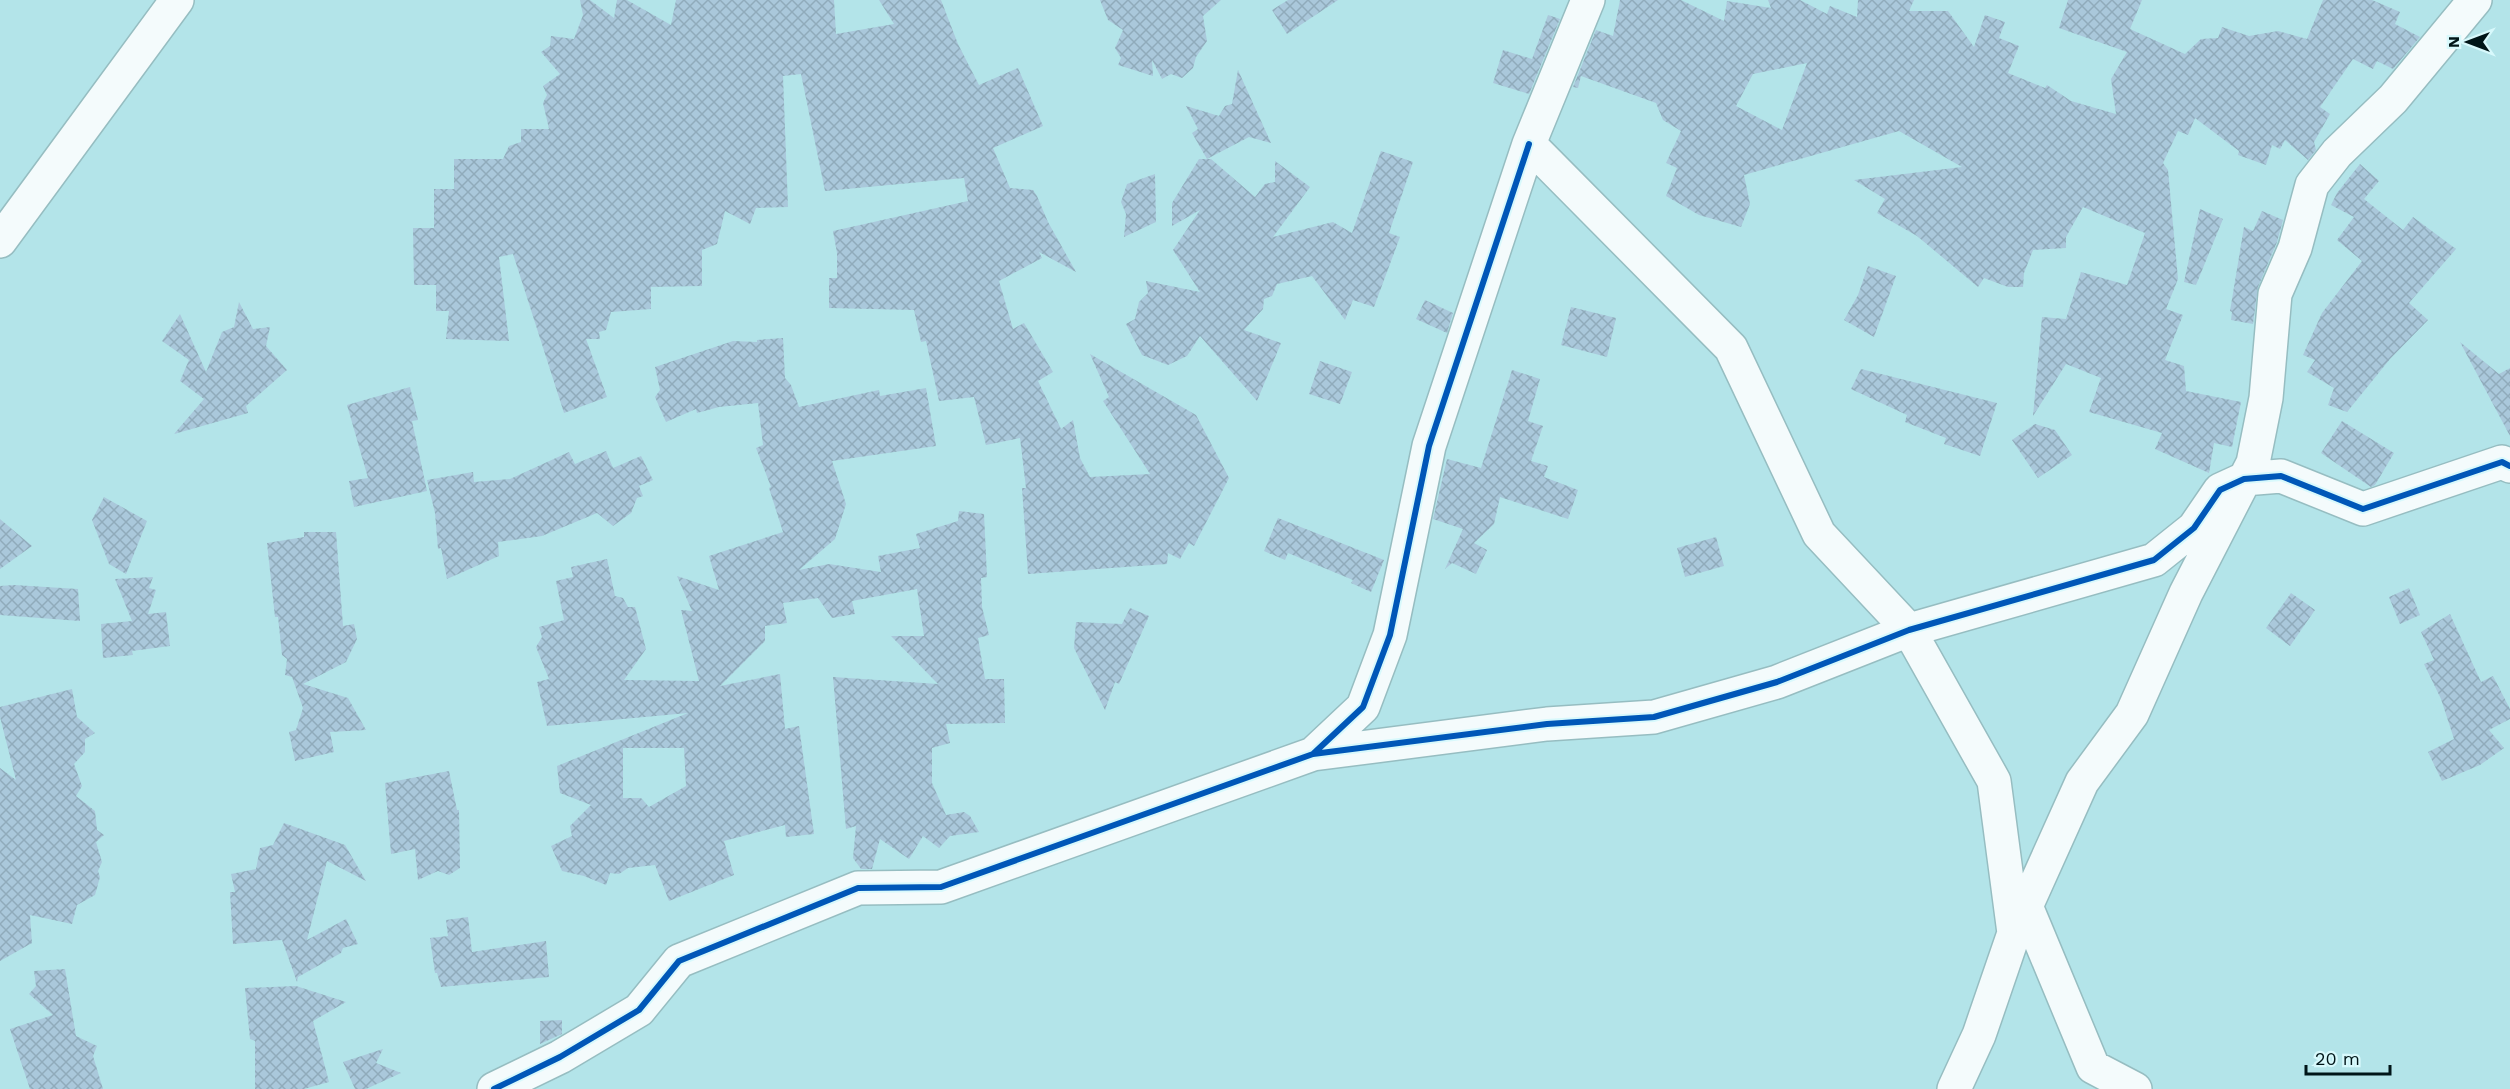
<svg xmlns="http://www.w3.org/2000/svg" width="2510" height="1089" font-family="'Work Sans',sans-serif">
	<defs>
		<pattern id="building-cross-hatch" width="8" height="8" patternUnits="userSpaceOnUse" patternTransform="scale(1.5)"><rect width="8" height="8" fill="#aac8db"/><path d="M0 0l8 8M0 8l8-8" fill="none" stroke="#90abbb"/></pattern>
	</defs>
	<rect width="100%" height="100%" fill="#b3e4e9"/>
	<path fill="url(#building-cross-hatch)" fill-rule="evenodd" d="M580 0H590L614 18 617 0H627L671 25 676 0H834L836 34 894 24 879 0H941L958 44 979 85 1018 68 1043 126 993 148 1010 188 1033 190 1037 196 1048 222 1076 272 1039 252 1042 258 999 281 1013 329 1024 323 1053 372 1038 381 1061 429 1073 420 1080 458 1090 477 1150 474 1103 401 1109 397 1090 354 1196 415 1229 478 1194 546 1189 543 1180 559 1168 553 1167 564 1028 574 1022 488H1026L1020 438 986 445 974 397 939 401 926 341 921 342 914 310 829 308V278H837V253L833 231 968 201 964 178 825 191 801 74 783 76 788 207 756 208 750 224 725 211 717 244 702 250V286L651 287V309L611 312 606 330 599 332 600 339H586L607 397 564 413 513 254 499 257 509 341 446 339 449 311H436V285H414L413 228H434V189H454V159H503L509 146 521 142V129H549L543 103 547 95 543 86 560 74 541 52 550 46 551 36 574 39 583 15Z
		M1100 0H1221L1203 16 1207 41 1196 57 1193 68 1182 78 1171 74 1162 79 1152 60 1153 76 1118 65 1121 58 1115 48 1123 30 1108 20Z
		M1288 0H1338L1287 34 1272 10Z
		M1620 0H1681L1724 21 1727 1 1771 8 1768 0H1800L1827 14 1830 6 1857 17 1858 0H1914L1909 11H1948L1974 47 1985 15 2005 22 1999 38 2019 46 2008 73 2045 88 2047 85 2071 101 2116 114 2111 79 2127 52 2059 28 2068 0H2142L2130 29 2185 54 2201 39 2218 38 2222 27 2249 36 2278 31 2307 39 2323 0H2372L2400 12 2395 24 2420 37 2393 69 2377 61 2373 69 2353 59 2320 107 2330 114 2314 142 2316 150 2308 160 2285 140 2280 149 2272 145 2266 165 2238 155 2239 151 2195 118 2188 135 2178 131 2163 163 2168 170 2178 279 2166 309 2183 315 2165 360 2184 366 2186 391 2241 402 2232 447 2214 443 2209 473 2155 449 2162 433 2089 412 2101 378 2066 364 2033 416 2042 317 2066 319 2081 272 2127 285 2145 233 2083 207 2066 237V248L2033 250 2024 273 2023 287H2008L1984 278 1978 287 1917 236 1877 213 1885 199 1854 180 1962 167 1899 131 1744 175 1750 204 1741 227 1699 215 1666 196 1677 168 1666 163 1681 131 1663 120 1656 103 1581 76 1578 88 1573 87 1596 30 1613 36ZM1807 63 1782 130 1736 106 1753 74Z
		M1548 15 1560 19 1529 94 1493 83 1503 50 1532 59Z
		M1238 70 1271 143 1249 137 1207 159 1192 133 1198 129 1186 106 1219 116 1225 106 1232 104Z
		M1381 151 1413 162 1389 233 1400 237 1374 307 1353 300 1345 320 1312 276 1277 284 1272 296 1264 299 1263 309 1244 330 1281 343 1257 401 1200 336 1187 356 1168 365 1142 355 1126 324 1135 319 1139 302 1148 293 1146 281 1200 292 1173 250 1200 210 1172 226V203L1199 159H1211L1255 197 1265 184 1275 182V161L1310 187 1273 237 1333 222 1352 233Z
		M2360 164 2379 181 2364 199 2403 230 2413 217 2456 249 2409 303 2428 320 2390 359 2347 412 2328 405 2334 388 2307 372 2315 360 2303 355 2322 313 2362 261 2337 240 2354 217 2331 205 2337 193Z
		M1155 174 1156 222 1124 237 1126 214 1121 202 1127 184Z
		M2200 209 2223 219 2196 285 2184 282Z
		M2262 211 2283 220 2277 242 2258 287 2253 324 2231 320 2232 312 2230 311 2244 227 2253 231Z
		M1868 266 1896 276 1874 337 1844 320 1858 295Z
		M1425 300 1453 313 1447 333 1416 319Z
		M239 302 253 329 270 327 266 346 287 370 246 406 248 413 174 434 204 399 180 381 189 360 162 341 180 314 206 372 222 332 234 327Z
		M1571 307 1616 318 1607 357 1561 345Z
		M783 338 785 378 791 385 799 407 879 390 880 396 926 388 936 446 832 461 846 504 835 539 799 570 829 564 881 572 878 556 920 548 916 534 958 521 959 511 984 514 987 577 981 578 982 607 989 635 978 638 985 679H1004L1005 723 946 724 950 743 932 748V783L946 815 964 812 970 816 979 832 950 836 939 848 923 836 909 859 880 839 872 869H861L853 858 856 826 846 829 833 677 938 684 891 636H924L917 589 852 601 855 614 832 618 818 598 783 603 787 623 765 626V641L720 686 780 674 785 729 799 726 814 834 786 837 785 825 724 841 734 875 669 901 655 865 628 868 619 874 610 873 606 885 584 876 562 871 551 846 572 836 570 826 591 805 560 793 557 766 688 713 547 726 537 682 549 679 536 647 542 637 539 627 564 620 556 581 573 577 571 567 607 559 615 596 623 598 628 607H635L646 649 624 680 699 681 681 610 692 611 677 576 719 590 709 556 783 532 769 488 771 487 756 448 763 445 758 403 719 407 697 413 696 409 666 422 655 397 660 390 655 367 733 341 757 342V340ZM623 748H684L686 786 649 807 641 798H623Z
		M2460 342 2499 374 2510 368V436Z
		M1320 361 1352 372 1340 404 1309 394Z
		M1861 369 1997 403 1980 456 1944 444 1946 438 1905 422 1907 415 1851 389Z
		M1512 370 1540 379 1528 421 1543 426 1531 461 1548 466 1544 477 1578 490 1568 519 1500 497 1494 524 1474 543 1487 550 1476 574 1452 563 1445 569 1463 529 1433 519 1447 459 1481 468Z
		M410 387 418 420 412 421 427 491 354 507 349 481 368 478 347 405Z
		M2342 421 2394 453 2375 485 2371 487 2321 453Z
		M2035 424 2055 430 2072 455 2038 478 2012 440Z
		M606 451 613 468 641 456 653 480 639 486 643 496 637 498 631 513 613 526 597 513 542 536 498 542 499 556 447 579 441 548 438 549 435 513 427 480 473 472 474 482 510 479 569 452 575 464Z
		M104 497 147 521 126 574 109 564 92 520Z
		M1278 518 1384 560 1371 592 1351 583 1353 580 1288 553 1285 560 1264 551Z
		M0 519 32 546 0 569Z
		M304 532H336L343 626 354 624 357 639 346 662 303 684 348 698 366 730 330 732 334 752 295 761 289 732 296 730 303 708 292 677 285 675 287 659 282 655 278 617H275L267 543 304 537Z
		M1716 537 1724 566 1685 577 1677 548Z
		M153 577 149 588 156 590 148 614 166 612 170 646 132 651 133 655 103 658 101 624 132 621 115 579Z
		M14 585 78 589 80 621 0 615V586Z
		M2409 588 2420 615 2400 624 2389 597Z
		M2291 593 2315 610 2290 646 2266 628Z
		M1130 608 1149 616 1119 684 1115 682 1105 710 1074 648 1076 622 1122 624Z
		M2450 614 2481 682 2493 676 2510 709V719L2489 730 2504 748 2480 765 2442 781 2428 752 2454 739 2441 699 2424 664 2434 660 2421 632Z
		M72 689 77 717 95 733 85 739V752L74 764 82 786 76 796 95 811 97 830 104 835 96 842 102 862 98 871 100 877 95 895 77 905 72 924 30 915 32 943 0 961V768L16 780 0 717V707Z
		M449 771 457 810H459L460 868 449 875 438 871 418 880 415 849 391 854 385 783Z
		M284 823 345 845 366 881 327 861 307 940 346 919 358 944 343 948 341 953 298 977 297 982 282 940 233 944 230 892H235L231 874 256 869 260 848 273 845Z
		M468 917 472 952 546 941 549 977 441 987 437 973H435L430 938 448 936 446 920Z
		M65 969 76 1036 97 1046 93 1056 103 1089H30L10 1029 53 1015 29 994 36 986 34 971Z
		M296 986 346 1002 313 1021 329 1082 304 1089H255V1041L250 1039 245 988Z
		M562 1020V1034L540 1044V1021Z
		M383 1049 376 1063 401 1073 366 1089H355L343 1062Z"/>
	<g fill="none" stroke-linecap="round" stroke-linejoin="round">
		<defs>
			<path id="minor" d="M1588 0 1529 144 1731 348 1819 534 1909 630 1994 781 2014 933
				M0 241 177 0
				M1313 754 1547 724 1654 717 1777 682 1909 630 2154 560 2194 528 2220 490 2244 479 2281 476 2363 509 2502 462 2510 466
				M2026 906 2093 1067 2135 1089
				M494 1089 560 1057 639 1010 679 961 858 888 941 887 1313 754 1363 707 1390 635 1429 446 1529 144
				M1954 1089 1979 1035 2014 933 2082 782 2132 714 2186 593 2253 463 2266 398 2275 294 2295 248 2312 185 2337 153 2393 99 2475 0"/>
		</defs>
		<use href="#minor" stroke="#96bdc1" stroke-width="36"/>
		<use href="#minor" stroke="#f4fbfc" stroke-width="33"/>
		<defs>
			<path id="cycleway" d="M1313 754 1547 724 1654 717 1777 682 1909 630 2154 560 2194 528 2220 490 2244 479 2281 476 2363 509 2502 462 2510 466
				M494 1089 560 1057 639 1010 679 961 858 888 941 887 1313 754 1363 707 1390 635 1429 446 1529 144"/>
		</defs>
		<use href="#cycleway" stroke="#d8f9fc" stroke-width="10"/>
		<use href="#cycleway" stroke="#0057b8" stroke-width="6"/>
	</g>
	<g transform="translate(2468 42) rotate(270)" stroke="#d8f9fc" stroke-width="4.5" paint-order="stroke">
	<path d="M0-4.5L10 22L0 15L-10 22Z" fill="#001518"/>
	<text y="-9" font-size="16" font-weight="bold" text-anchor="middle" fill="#001518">N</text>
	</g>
	<path d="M2306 1065v9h84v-9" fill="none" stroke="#001518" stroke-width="3"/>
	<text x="2315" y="1065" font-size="18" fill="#001518" stroke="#d8f9fc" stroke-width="4.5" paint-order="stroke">20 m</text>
</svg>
